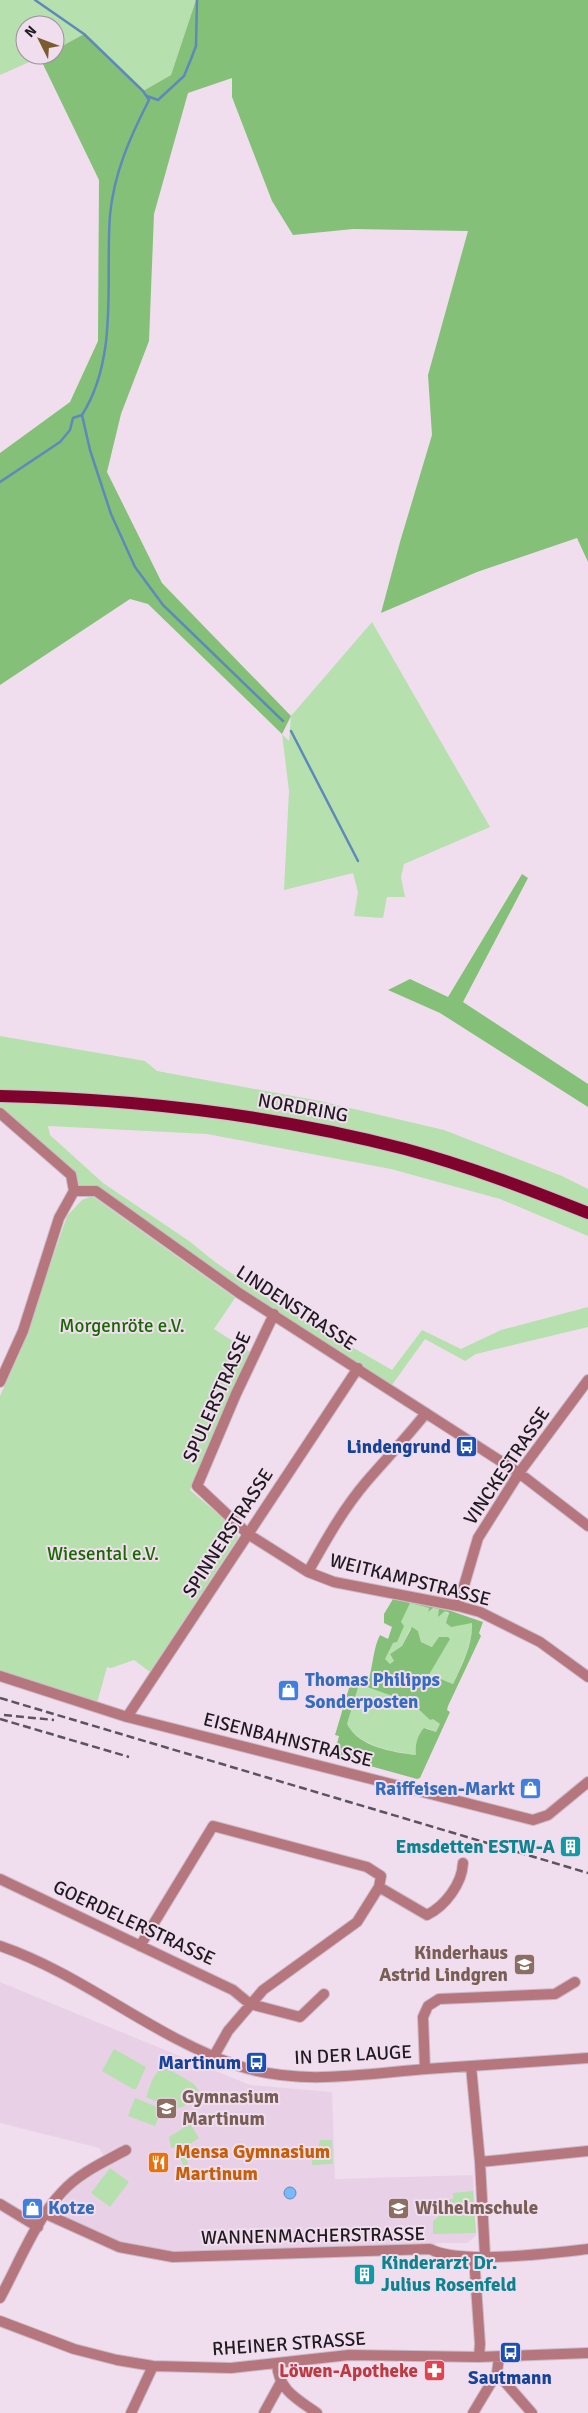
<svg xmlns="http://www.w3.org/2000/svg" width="588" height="2413" font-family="Signika,sans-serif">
	<rect width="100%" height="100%" fill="#f0deee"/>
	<path fill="#e8d1e7" d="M0 1982 250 2085 332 2092 335 2179 473 2175 476 2236 467 2243H437L430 2249 397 2245 173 2253 124 2244 57 2212 70 2190 108 2163 99 2148 0 2123Z"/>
	<path fill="#b6e0ad" d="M0 0H196L171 75 143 91 84 34 55 50V25H25V55H45L0 75Z
		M372 622 490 827 404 864 401 877 405 897H387L383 918 354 916 358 892 353 873 284 890 289 791 282 734 289 741 291 716Z
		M0 1036 145 1061 157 1071 320 1101 444 1130 562 1176 588 1189V1236L500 1199 391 1169 207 1134 48 1126 50 1135 103 1183 189 1241 215 1262 275 1303 392 1370 422 1330 461 1349 501 1330 588 1307V1327L476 1354 465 1361 425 1339 389 1389 96 1192 74 1191 73 1183 0 1116Z
		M92 1196 235 1298 214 1329 250 1352 190 1490 237 1530 238 1538 150 1672 134 1660 111 1668 107 1667 97 1703 0 1671V1396L20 1352 67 1216 82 1200Z
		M409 1603 429 1608 428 1612 432 1608 439 1609V1614L445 1610 455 1625 472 1623C473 1644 461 1665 453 1684L446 1681 427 1678 435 1645 433 1647 421 1642 418 1631 410 1629 402 1646 390 1654 394 1661 391 1665 384 1659 393 1643 397 1642 401 1622Z
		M359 1683 412 1703 430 1720 433 1718 441 1725 436 1732 426 1728 416 1750V1755C392 1751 360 1747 347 1724Z
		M114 2049 146 2067 136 2089H133L102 2071Z
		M341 2050 342 2059 331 2060 330 2053Z
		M162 2065 194 2084 199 2091C180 2118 171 2107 146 2097L152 2080Z
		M135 2098 162 2109 155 2126 128 2116Z
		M190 2124 199 2138 187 2146 188 2174 186 2177 183 2172 186 2170 174 2147 171 2148 169 2137Z
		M320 2140H332L333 2164 312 2165 311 2150 318 2149Z
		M110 2168 129 2182 110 2207 91 2193Z
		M473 2191 476 2233 433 2234V2221L440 2215V2205L445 2200 453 2199V2193Z"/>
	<path fill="#84c078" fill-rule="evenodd" d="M196 0H588V562L577 538 477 572 381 613 400 542 432 435 428 375 468 231 353 229 293 235 272 201 232 97V78L188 93 154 214 149 341 121 414 107 472 162 583 291 716 282 734 148 604 130 599 0 685V453L70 402 98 341 99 180 40 58 45 55H55V50L84 34 143 91 171 75Z
		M522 874 528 878 463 1002 588 1084V1107L440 1013 388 990 410 979 448 997Z
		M393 1599 451 1611 483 1622 479 1633 481 1636 448 1706 447 1710 450 1712 420 1778 417 1779 334 1756 339 1736 335 1735 352 1678 368 1682C373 1667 373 1648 380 1635L388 1639 392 1627 384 1623V1614ZM410 1603 429 1608 428 1612 433 1608 439 1609 438 1617 445 1611 449 1613 446 1623 451 1627 472 1623C473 1644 462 1665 453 1684L438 1678H427L450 1639 448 1637H439L432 1647 421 1642 418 1631 412 1627 402 1646 390 1654 394 1661 390 1664 385 1659 393 1643 397 1642 404 1626 401 1622ZM359 1684 412 1703 430 1720 433 1719 440 1724 436 1732 424 1728C417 1736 415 1745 416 1755 392 1752 359 1747 347 1724Z"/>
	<path fill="#7ab8fc" stroke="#5f89ba" d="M284 2193a6 6 0 1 1 12 0a6 6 0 1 1-12 0Z"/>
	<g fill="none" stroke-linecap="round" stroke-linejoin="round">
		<path stroke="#5f89ba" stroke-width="2.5" d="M35 0 84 34 143 91 149 100C130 137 114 173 110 215 105 280 119 357 82 415L90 450 111 514 135 567 163 605 283 721
			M147 96 158 100 184 76 191 59 196 46 197 0
			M0 482 60 442 70 430 73 418 82 415
			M291 731 358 861"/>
		<defs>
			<path id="minor" d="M0 1113 71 1175 74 1191 59 1218 23 1331 0 1382
				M74 1191H96L239 1293 519 1473 588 1526
				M274 1314 236 1394 197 1486 248 1534 308 1572 334 1582 458 1606 480 1612 540 1642 588 1677
				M308 1572C326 1540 343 1509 367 1481 387 1458 407 1437 426 1413
				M458 1606 478 1538 519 1473 588 1380
				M0 1676 127 1717 533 1820 548 1815 588 1782
				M127 1717 358 1368
				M0 1879 233 1990 250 2004 300 2017 324 1994
				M379 1887 427 1915C445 1906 462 1884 463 1863
				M0 1946C85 1975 154 2038 239 2066 300 2086 364 2074 426 2069 480 2065 534 2062 588 2058
				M140 1946 213 1826 367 1867 381 1876 379 1887 357 1922 263 1990 228 2031 214 2056
				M471 2066 480 2162 485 2256
				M425 2069 423 2017 428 2006 439 1999 555 1994 575 1982
				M480 2162 588 2151
				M0 2204 38 2227
				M46 2214 119 2247 173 2257 430 2249C460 2265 552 2253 588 2249
				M474 2257 480 2344 479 2357
				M0 2298C18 2265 36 2219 62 2192 79 2173 104 2162 126 2150
				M0 2321 74 2349 117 2360 153 2366 231 2368 349 2355 479 2357 588 2353
				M277 2363C278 2390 297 2399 317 2413
				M497 2373 532 2413
				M131 2413 153 2366
				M264 2413 281 2382
				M473 2413 497 2373 499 2357"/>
			<path id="major" d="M0 1096C136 1099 274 1115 405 1149 468 1166 528 1189 588 1213"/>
		</defs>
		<use href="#minor" stroke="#cbbbc9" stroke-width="12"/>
		<use href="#major" stroke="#cbbbc9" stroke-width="14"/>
		<use href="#minor" stroke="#b6767e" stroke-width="10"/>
		<use href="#major" stroke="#80032e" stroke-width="12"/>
		<path stroke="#5d535c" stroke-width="2.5" stroke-dasharray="8 4" stroke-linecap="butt" d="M0 1698 588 1873
			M4 1715 54 1720
			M0 1719 129 1757"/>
	</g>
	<defs>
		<symbol id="bus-square" viewBox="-11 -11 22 22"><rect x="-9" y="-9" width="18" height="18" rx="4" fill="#1a4fb4" stroke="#f0deee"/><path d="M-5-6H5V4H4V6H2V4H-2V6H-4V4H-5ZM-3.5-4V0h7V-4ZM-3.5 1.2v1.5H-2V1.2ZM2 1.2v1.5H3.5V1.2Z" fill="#fff"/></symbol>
		<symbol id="shop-square" viewBox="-11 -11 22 22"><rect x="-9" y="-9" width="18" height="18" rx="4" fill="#3f7fe0" stroke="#f0deee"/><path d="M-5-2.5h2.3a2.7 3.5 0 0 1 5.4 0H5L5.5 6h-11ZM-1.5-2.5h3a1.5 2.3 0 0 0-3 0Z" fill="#fff"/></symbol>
		<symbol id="building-square" viewBox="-11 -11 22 22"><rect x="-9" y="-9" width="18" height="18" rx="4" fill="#0f9aa8" stroke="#f0deee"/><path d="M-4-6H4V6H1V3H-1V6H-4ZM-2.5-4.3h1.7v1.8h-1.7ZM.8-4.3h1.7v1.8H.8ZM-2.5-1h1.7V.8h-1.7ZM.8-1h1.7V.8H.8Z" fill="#fff"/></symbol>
		<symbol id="school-square" viewBox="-11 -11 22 22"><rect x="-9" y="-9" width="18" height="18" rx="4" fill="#8d6e63" stroke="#f0deee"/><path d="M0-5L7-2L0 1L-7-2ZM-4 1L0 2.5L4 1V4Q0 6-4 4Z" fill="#fff"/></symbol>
		<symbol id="restaurant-square" viewBox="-11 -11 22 22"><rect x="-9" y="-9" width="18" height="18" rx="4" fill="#e8710a" stroke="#f0deee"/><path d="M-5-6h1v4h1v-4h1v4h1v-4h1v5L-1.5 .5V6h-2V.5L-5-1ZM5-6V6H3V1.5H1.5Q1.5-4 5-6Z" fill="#fff"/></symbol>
		<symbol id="pharmacy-square" viewBox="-11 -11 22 22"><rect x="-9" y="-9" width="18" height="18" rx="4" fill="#e0444e" stroke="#f0deee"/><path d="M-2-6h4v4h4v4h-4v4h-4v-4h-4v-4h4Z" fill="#fff"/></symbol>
	</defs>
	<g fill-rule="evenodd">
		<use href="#bus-square" x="454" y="1434" width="25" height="25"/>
		<use href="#shop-square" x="276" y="1678" width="25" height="25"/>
		<use href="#shop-square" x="518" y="1776" width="25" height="25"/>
		<use href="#building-square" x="558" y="1834" width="25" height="25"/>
		<use href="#school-square" x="512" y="1952" width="25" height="25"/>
		<use href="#bus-square" x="244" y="2050" width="25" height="25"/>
		<use href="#school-square" x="154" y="2096" width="25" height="25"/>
		<use href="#restaurant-square" x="146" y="2150" width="25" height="25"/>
		<use href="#shop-square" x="20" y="2196" width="25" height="25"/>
		<use href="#school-square" x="386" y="2196" width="25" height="25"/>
		<use href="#building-square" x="352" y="2262" width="25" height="25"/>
		<use href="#bus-square" x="498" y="2340" width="25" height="25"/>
		<use href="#pharmacy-square" x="422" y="2358" width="25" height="25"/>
	</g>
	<g text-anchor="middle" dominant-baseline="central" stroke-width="4" stroke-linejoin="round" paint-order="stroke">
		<g font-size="19" fill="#201a20" stroke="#f0deee">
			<text transform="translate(303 1108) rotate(10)">NORDRING</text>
			<text transform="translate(296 1308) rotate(33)">LINDENSTRASSE</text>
			<text transform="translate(217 1397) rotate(-66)">SPULERSTRASSE</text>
			<text transform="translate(507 1466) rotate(-56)">VINCKESTRASSE</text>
			<text transform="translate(228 1533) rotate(-57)">SPINNERSTRASSE</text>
			<text transform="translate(410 1580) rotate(14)">WEITKAMPSTRASSE</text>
			<text transform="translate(288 1740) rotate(14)">EISENBAHNSTRASSE</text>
			<text transform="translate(134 1923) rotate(25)">GOERDELERSTRASSE</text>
			<text transform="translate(353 2055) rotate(-3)">IN DER LAUGE</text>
			<text transform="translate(313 2236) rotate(-1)">WANNENMACHERSTRASSE</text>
			<text transform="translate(289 2344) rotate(-4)">RHEINER STRASSE</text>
		</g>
		<g font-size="19" fill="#186800" stroke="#f0deee">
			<text x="122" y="1326">Morgenröte e.V.</text>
			<text x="103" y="1554">Wiesental e.V.</text>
		</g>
		<g font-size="19" font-weight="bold" fill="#164399" stroke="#f0deee" text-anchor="end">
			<text x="451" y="1447">Lindengrund</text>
			<text x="241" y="2063">Martinum</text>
			<text x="510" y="2378" text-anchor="middle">Sautmann</text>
		</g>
		<g font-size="19" font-weight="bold" fill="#366cbe" stroke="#f0deee" text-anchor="start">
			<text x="305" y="1680">Thomas Philipps<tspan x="305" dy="22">Sonderposten</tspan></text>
			<text x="515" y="1789" text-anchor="end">Raiffeisen-Markt</text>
			<text x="48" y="2208">Kotze</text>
		</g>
		<g font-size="19" font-weight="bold" fill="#0d838f" stroke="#f0deee" text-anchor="end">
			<text x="555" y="1847">Emsdetten ESTW-A</text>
			<text x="381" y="2263" text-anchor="start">Kinderarzt Dr.<tspan x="381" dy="22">Julius Rosenfeld</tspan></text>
		</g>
		<g font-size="19" font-weight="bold" fill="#785e54" stroke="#f0deee" text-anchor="start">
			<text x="508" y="1953" text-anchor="end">Kinderhaus<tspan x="508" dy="22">Astrid Lindgren</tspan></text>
			<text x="182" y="2097">Gymnasium<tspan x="182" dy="22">Martinum</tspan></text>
			<text x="415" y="2208">Wilhelmschule</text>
		</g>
		<g font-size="19" font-weight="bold" fill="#c56008" stroke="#f0deee" text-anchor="start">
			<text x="175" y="2152">Mensa Gymnasium<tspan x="175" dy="22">Martinum</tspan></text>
		</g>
		<g font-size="19" font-weight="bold" fill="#be3a42" stroke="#f0deee" text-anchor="end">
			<text x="418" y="2371">Löwen-Apotheke</text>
		</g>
	</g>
	<g transform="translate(40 40) rotate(312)"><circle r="24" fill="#f0deee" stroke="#9d909c"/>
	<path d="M0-4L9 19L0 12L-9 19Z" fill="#795d30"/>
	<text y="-8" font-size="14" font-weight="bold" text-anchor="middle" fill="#201a20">N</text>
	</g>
</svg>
